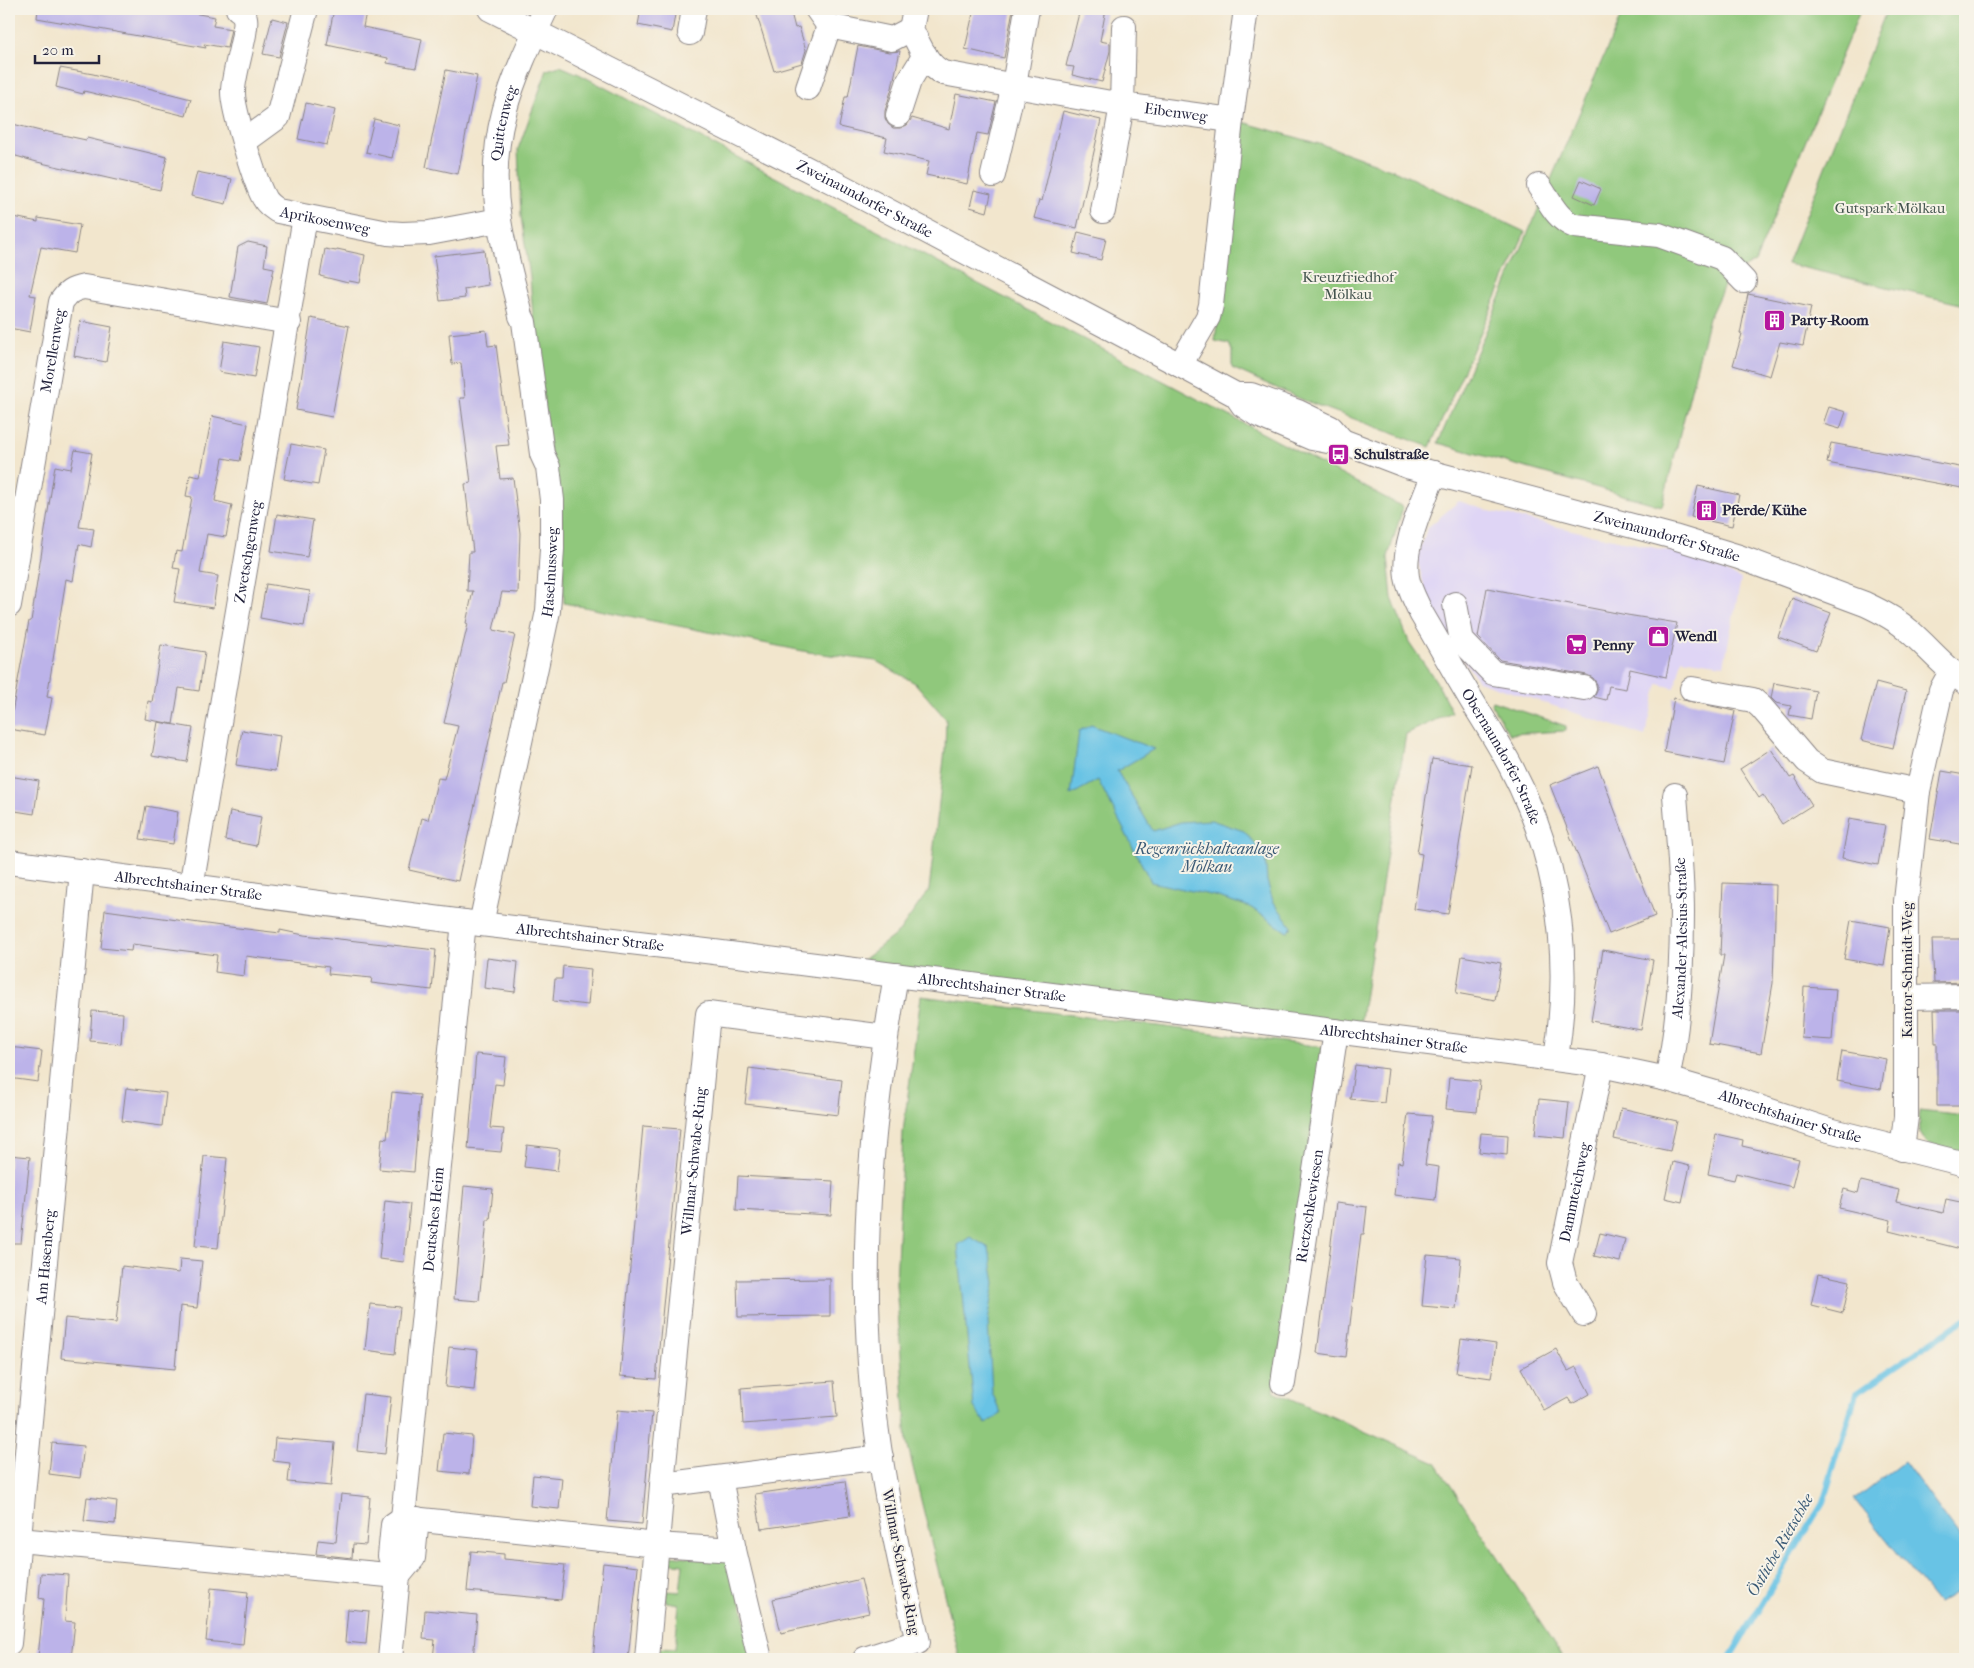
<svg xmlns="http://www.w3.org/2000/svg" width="1974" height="1668" font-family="'IM FELL French Canon',serif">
	<rect width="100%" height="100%" fill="#f7f3e8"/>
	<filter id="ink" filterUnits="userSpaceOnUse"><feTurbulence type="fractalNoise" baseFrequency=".02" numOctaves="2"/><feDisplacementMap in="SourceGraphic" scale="10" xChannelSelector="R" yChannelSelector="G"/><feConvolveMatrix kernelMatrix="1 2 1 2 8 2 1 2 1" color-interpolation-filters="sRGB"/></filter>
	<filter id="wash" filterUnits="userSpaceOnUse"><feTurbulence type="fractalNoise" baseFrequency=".0096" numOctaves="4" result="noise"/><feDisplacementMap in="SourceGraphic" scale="20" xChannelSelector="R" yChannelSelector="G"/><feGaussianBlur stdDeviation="1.12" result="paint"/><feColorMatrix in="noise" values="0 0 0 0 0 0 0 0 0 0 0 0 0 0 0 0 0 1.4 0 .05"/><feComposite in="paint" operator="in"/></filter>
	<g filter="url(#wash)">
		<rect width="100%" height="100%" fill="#f2e6cd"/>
		<path fill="#dfd5f5" d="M1459 501 1489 511 1576 531 1693 556 1741 579 1724 665 1682 659 1675 688 1658 684 1645 736 1478 681 1446 635 1426 593 1417 559 1427 528Z"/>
		<path fill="#90c87b" stroke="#59755b" d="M1624 9H1861L1755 262 1727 279 1709 318 1662 506 1438 443Z
			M1887 9H1965V305L1787 264Z
			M560 66 579 74 1403 507 1388 557 1392 598 1409 642 1436 681 1452 712 1406 734 1360 1025 860 962 899 932 929 890 945 750 946 719 915 683 876 661 808 652 564 603 561 512 550 453 533 317 530 277 521 217 518 149 547 70Z
			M1239 121 1330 147 1396 171 1525 232 1430 447 1303 400 1232 368V351L1229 344 1215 341Z
			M1492 701 1566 726V731L1509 734 1491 704Z
			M921 996 1323 1047 1274 1391 1436 1463 1564 1659H960L907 1443 896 1283 903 1132Z
			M1919 1111 1965 1116V1155L1927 1143 1920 1132Z
			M667 1555 731 1561 755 1659H673V1656L659 1654 660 1648 675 1649 679 1604 666 1602 667 1591 680 1592 683 1564 666 1562Z"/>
		<path fill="#67c3e5" stroke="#447290" d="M1091 725 1154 749 1117 771 1153 831 1181 822 1211 820 1244 831 1265 856 1267 881 1273 901 1292 927 1287 932 1250 907 1215 896 1151 882 1098 780 1071 795 1079 731Z
			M970 1237 989 1248 995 1283 988 1321 992 1392 1001 1414 986 1424 974 1407 958 1245Z
			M1904 1461 1965 1544V1588L1937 1603 1854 1500Z"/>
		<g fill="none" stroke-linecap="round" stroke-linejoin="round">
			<path stroke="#67c3e5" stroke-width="6" d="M1729 1659 1823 1502 1856 1394 1965 1319"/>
		</g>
		<g id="blocks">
			<path fill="#bcb3e9" d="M38 9H171L215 17 213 26 231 29 227 48 204 44 206 48 37 18Z
				M334 9H348L366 12 363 27 422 39 416 68 387 63 388 58 327 45Z
				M641 9H676L672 32 638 25Z
				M755 9H790L795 28 799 27 806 50 802 63 774 71Z
				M974 9H1013L1004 58 965 49Z
				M1080 9H1106L1100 41 1110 43V51L1102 82 1072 75 1074 67 1066 66Z
				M272 18 288 22 279 57 263 54Z
				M858 46 889 52 900 51 892 88 885 111V118L888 124 893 128H900L907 125 912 118 949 129 956 94 996 102 988 135 977 133 967 184 926 175 929 161 884 151 887 138 839 127 845 97H848Z
				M60 68 93 74 191 99 186 116 84 91 83 94 56 87Z
				M446 70 477 76 458 174 426 167Z
				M306 103 335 110 327 145 298 139Z
				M1063 111 1101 120 1077 228 1034 218 1039 200 1042 201Z
				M374 119 399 125 392 158 366 152Z
				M9 123 44 132V131L86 140 87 138 167 157 160 190 37 162 9 154Z
				M197 172 232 179 226 204 191 196Z
				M1581 180 1601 189 1594 205 1574 196Z
				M974 190 991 194 987 212 970 207Z
				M9 216 38 222V218L80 225 75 253 41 247 30 295 36 296 30 332 9 328Z
				M1078 232 1106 239 1101 260 1073 253Z
				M248 242 267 246 264 266 274 268 267 304 230 297 238 247Z
				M325 249 336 251 337 249 365 255 360 283 349 281 348 283 320 276Z
				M484 250 488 285 464 289 465 298 440 301 434 256Z
				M1748 294 1811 307 1803 346 1780 342 1770 376 1733 365 1742 334H1740Z
				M311 318 349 326 332 417 296 410Z
				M80 321 112 327 106 362 74 356Z
				M486 330 488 346 496 345 509 445 496 446 500 479 513 478 520 533 518 593 502 592 493 630 515 635 504 682H502L458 881 409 870 422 818 428 820 438 778 444 779 458 726 444 723 468 624 466 623 473 591H467L469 552H473L465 484 471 483 460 398H465L461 363 452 364 449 334Z
				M224 341 259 347 254 378 219 372Z
				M1829 407 1846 412 1840 429 1823 424Z
				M212 416 248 424 240 461 223 458 215 501 232 505 226 537 207 534 200 573 218 576 213 608 174 602 180 569 173 568 176 551 182 552 192 497 186 496 190 475 200 477Z
				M1831 443 1965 468 1962 488 1827 463Z
				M291 444 324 450 318 485 284 479Z
				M75 450 92 453 79 527 94 529 91 547 79 544 73 581 66 579 47 697 52 698 45 735 9 729 29 621H31L55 466 71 469Z
				M1698 486 1739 495 1732 526 1691 517Z
				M277 514 313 520 307 557 271 551Z
				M266 584 310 591 304 626 260 618Z
				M1487 588 1627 615 1677 623 1666 677 1630 669 1626 689 1609 686 1606 700 1594 697 1597 691V684L1593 678 1587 675 1500 660 1478 637Z
				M1792 598 1831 613 1816 651 1778 637Z
				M161 645 205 652 199 691 179 688 173 724 145 719 148 701 152 702Z
				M1774 683 1816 691 1811 719 1789 715 1791 706 1776 703 1771 698Z
				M1876 683 1906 691 1893 748 1861 740Z
				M1674 698 1735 711 1724 764 1664 752Z
				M158 722 193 728 187 762 152 756Z
				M242 730 280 736 275 771 236 765Z
				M1771 749 1790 778 1794 776 1812 805 1782 824 1763 795 1759 798 1740 769Z
				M1432 759 1472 765 1448 914 1414 909 1422 854 1417 853Z
				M1598 766 1655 916 1609 934 1550 785Z
				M1942 771 1965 775V845L1930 839Z
				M9 776 39 781 34 814 9 810Z
				M146 806 178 812 173 844 140 839Z
				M230 811 261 817 256 846 225 840Z
				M1849 819 1885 825 1878 865 1842 858Z
				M1723 883 1776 885 1773 983 1761 1053 1709 1044 1724 955H1720Z
				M105 910 221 926 280 933V930L304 935 436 950 432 990 371 983 372 978 328 974 329 967 246 956 244 976 215 972 217 955 132 944 131 951 101 948Z
				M1851 920 1890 927 1884 966 1844 959Z
				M1932 939H1965V982L1934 983Z
				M1603 950 1653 960 1641 1030 1591 1021Z
				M1462 956 1501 963 1495 1000 1456 993Z
				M487 958 518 962 515 992 484 988Z
				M563 966 591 969 588 1005 553 1001 555 979H562Z
				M1804 987 1836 989 1832 1040 1801 1038Z
				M1934 1010H1965V1106H1937V1043H1935Z
				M92 1011 123 1013 121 1044 90 1041Z
				M9 1047 42 1051 38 1082 9 1078Z
				M1842 1051 1886 1059 1881 1089 1837 1081Z
				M476 1054 506 1057 503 1085 495 1084 490 1128 504 1129 501 1152 468 1149Z
				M1355 1065 1388 1069 1384 1103 1350 1099Z
				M749 1068 842 1080 838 1115 745 1104Z
				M1449 1078 1480 1081 1477 1112 1446 1109Z
				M126 1088 166 1093 162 1126 122 1121Z
				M392 1092 420 1095 414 1172 379 1169 382 1138 387 1139Z
				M1539 1099 1569 1102 1565 1138 1535 1135Z
				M1621 1108 1677 1121 1670 1151 1614 1139Z
				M1408 1114 1432 1116 1425 1165 1439 1167 1435 1200 1394 1195 1398 1162 1402 1163Z
				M643 1126 680 1129 656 1379 620 1376Z
				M1481 1133 1508 1135 1507 1155 1479 1152Z
				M1716 1134 1743 1140 1742 1146 1799 1159 1792 1187 1736 1173 1734 1180 1708 1174Z
				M527 1145 560 1149 557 1171 524 1167Z
				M9 1155 30 1157 21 1243H9Z
				M204 1156 227 1158 218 1248 195 1246Z
				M1673 1162 1690 1166 1682 1202 1665 1198Z
				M738 1176 833 1181 831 1215 736 1210Z
				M1861 1181 1899 1190 1896 1202 1943 1213 1946 1199 1965 1203V1250L1889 1231 1891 1220 1839 1208 1844 1189 1858 1193Z
				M464 1186 493 1189 490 1220H487L479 1301 454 1299Z
				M385 1201 410 1204 404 1262 379 1259Z
				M1336 1203 1367 1207 1364 1234H1361L1346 1357 1317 1353Z
				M1600 1233 1625 1239 1620 1262 1594 1256Z
				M1427 1255 1461 1258 1456 1309 1422 1306Z
				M180 1259 202 1261 197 1308 180 1306 175 1369 61 1358 65 1318 116 1323 122 1266 179 1273Z
				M1818 1274 1850 1281 1843 1313 1811 1305Z
				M830 1279V1316L738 1317 737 1280Z
				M370 1304 400 1307 395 1354 365 1350Z
				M1461 1339 1496 1344 1491 1378 1456 1373Z
				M449 1347 478 1350 474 1390 445 1387Z
				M1556 1349 1568 1371 1576 1367 1590 1394 1572 1404 1568 1398 1544 1411 1521 1368Z
				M834 1381 837 1417 743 1424 741 1388Z
				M363 1394 391 1397 385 1454 357 1451Z
				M617 1410 652 1413 642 1524 607 1521Z
				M443 1433 472 1436 469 1474 439 1471Z
				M275 1438 335 1443 331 1486 288 1482 290 1463 273 1461Z
				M52 1443 84 1446 80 1478 49 1474Z
				M533 1475 562 1478 559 1509 530 1506Z
				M845 1481 850 1516 761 1529 755 1494Z
				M341 1494 370 1497 366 1545 353 1544 352 1558 316 1554 318 1540 336 1542Z
				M87 1497 117 1501 115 1524 84 1521Z
				M471 1551 504 1554V1559L565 1565 561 1600 467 1591Z
				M603 1563 638 1567 628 1659H593Z
				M41 1573 68 1575 65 1621 75 1622 71 1659 38 1657 44 1599 39 1598Z
				M861 1579 869 1613 781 1633 773 1599Z
				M211 1588 248 1592 243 1645 206 1641Z
				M348 1609 369 1611 366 1644 345 1642Z
				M425 1610 477 1615 473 1659H433L435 1640 423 1639Z"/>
		</g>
	</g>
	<g filter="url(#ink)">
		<use href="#blocks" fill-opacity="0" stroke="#8a8484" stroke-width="1"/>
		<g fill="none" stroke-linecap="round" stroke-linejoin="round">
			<defs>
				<g id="minor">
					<path id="s1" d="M238 9C241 11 244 14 245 18 248 30 233 74 233 91 232 107 255 182 264 198 267 204 272 207 278 211L388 233 402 234 429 233 499 220"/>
					<path id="s2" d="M490 9 841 186 1180 365 1236 395 1243 405 1258 415 1312 438 1328 441H1342L1410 467 1674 537 1739 557 1865 604C1880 611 1896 619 1908 630 1928 647 1944 667 1965 682"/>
					<path d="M817 9 829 26 892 39 911 29"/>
					<path id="s3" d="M915 9 911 29C919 44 926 65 943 73L1122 105 1231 120"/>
					<path d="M690 33 694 9"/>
					<path d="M808 88 829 26"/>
					<path d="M898 115 909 81 925 55"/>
					<path d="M245 141 278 117 306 9"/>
					<path d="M993 175 1014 85 1027 9"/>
					<path d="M1539 186C1549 200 1557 220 1575 226L1659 235 1722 258 1744 281"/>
					<path d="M1103 211 1122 105 1124 27"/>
					<path d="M1180 365 1208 317 1211 305 1231 120 1246 9"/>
					<path d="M1236 395H1251L1298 412 1331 428 1342 441"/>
					<path id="s4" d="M1434 473C1423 504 1402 545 1407 577 1409 590 1416 601 1421 613 1436 638 1450 664 1465 689 1480 715 1497 740 1511 767 1559 858 1572 957 1556 1058"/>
					<path d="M1455 604 1462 641 1493 673 1584 688"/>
					<path id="s5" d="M9 605 61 302C67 293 72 289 84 287L289 322"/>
					<path d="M1692 689 1753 700 1761 707 1807 761 1822 771 1918 791"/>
					<path id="s6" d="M9 862 464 922 714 952 1601 1065 1667 1079 1719 1094 1825 1129 1965 1164"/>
					<path id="s7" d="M191 887 305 217"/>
					<path id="s8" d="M481 924 548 611 552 549V500L548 467 542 454 524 322 521 316C514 285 504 252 499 220 486 137 511 82 546 9"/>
					<path d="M1906 997 1965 996"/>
					<path id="s9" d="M1667 1079C1679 1025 1682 968 1682 913 1682 874 1678 834 1675 795"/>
					<path d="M1902 1149 1906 1117V901L1918 791 1941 690 1951 672"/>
					<path id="s10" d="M1584 1314 1565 1282 1560 1263 1601 1065"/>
					<path id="s11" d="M1283 1383 1336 1031"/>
					<path d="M662 1485 881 1457"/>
					<path id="s12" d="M403 1518 464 922"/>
					<path d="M19 1540 398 1576"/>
					<path d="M734 1550 760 1659"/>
					<path d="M398 1576 413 1558 417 1519"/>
					<path id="s13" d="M9 1643 82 871"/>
					<path d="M390 1659 398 1576 390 1556 393 1525 403 1518 657 1545 734 1550 720 1478"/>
					<path id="s14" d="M647 1659 662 1485 708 1014 885 1037"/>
					<path d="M865 1659 918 1642C897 1550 876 1457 870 1363 860 1232 874 1104 896 975"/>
				</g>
			</defs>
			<use href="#minor" stroke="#8a8484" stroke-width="26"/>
			<use href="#minor" stroke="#fff" stroke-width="24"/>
		</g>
	</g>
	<defs>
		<symbol id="building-square" viewBox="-11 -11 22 22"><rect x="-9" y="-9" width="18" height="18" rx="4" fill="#b5179e" stroke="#f7f3e8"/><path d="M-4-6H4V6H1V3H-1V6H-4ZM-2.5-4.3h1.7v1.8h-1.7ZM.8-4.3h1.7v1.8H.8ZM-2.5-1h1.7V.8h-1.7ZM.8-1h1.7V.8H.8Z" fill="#fff"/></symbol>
		<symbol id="bus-square" viewBox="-11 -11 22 22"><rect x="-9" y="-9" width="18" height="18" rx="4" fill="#b5179e" stroke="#f7f3e8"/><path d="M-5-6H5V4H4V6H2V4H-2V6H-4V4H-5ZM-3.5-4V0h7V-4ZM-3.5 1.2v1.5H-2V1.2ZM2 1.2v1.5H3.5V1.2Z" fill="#fff"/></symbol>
		<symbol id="shop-square" viewBox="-11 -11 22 22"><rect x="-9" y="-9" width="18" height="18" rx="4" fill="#b5179e" stroke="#f7f3e8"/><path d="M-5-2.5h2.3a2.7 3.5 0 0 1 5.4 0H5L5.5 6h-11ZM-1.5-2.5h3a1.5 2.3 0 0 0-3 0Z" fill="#fff"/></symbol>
		<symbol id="supermarket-square" viewBox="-11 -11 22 22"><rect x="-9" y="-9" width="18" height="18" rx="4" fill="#b5179e" stroke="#f7f3e8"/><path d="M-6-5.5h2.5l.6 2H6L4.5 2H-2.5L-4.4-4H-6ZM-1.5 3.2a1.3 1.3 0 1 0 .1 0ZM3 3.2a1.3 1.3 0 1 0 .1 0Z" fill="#fff"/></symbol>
	</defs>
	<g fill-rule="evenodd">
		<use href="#building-square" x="1762" y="308" width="25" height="25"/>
		<use href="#bus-square" x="1326" y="442" width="25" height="25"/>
		<use href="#building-square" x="1694" y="498" width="25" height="25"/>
		<use href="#shop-square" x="1646" y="624" width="25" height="25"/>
		<use href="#supermarket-square" x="1564" y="632" width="25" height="25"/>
	</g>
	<g text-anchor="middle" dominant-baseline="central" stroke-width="4" stroke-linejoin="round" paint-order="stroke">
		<g font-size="15" fill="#22223b" stroke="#f7f3e8">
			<text stroke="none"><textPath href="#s3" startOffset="312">Eibenweg</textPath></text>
			<text stroke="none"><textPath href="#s8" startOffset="815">Quittenweg</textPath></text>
			<text stroke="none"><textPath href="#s2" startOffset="420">Zweinaundorfer Straße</textPath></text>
			<text stroke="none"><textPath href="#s1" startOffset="265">Aprikosenweg</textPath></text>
			<text stroke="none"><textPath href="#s5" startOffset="258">Morellenweg</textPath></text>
			<text stroke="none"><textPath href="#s2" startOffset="1298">Zweinaundorfer Straße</textPath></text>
			<text stroke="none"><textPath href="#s7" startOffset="340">Zwetschgenweg</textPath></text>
			<text stroke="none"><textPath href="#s8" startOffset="359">Haselnussweg</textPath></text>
			<text stroke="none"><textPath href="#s4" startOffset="312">Obernaundorfer Straße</textPath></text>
			<text stroke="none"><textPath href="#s6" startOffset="181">Albrechtshainer Straße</textPath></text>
			<text stroke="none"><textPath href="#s6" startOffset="586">Albrechtshainer Straße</textPath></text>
			<text stroke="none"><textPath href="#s9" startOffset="142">Alexander-Alesius-Straße</textPath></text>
			<text transform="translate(1907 970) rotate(-90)">Kantor-Schmidt-Weg</text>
			<text stroke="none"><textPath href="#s6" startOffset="991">Albrechtshainer Straße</textPath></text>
			<text stroke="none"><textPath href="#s6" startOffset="1396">Albrechtshainer Straße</textPath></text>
			<text stroke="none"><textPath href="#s6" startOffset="1801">Albrechtshainer Straße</textPath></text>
			<text stroke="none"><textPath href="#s14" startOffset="500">Willmar-Schwabe-Ring</textPath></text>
			<text stroke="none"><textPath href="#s10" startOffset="129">Dammteichweg</textPath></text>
			<text stroke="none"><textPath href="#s11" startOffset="179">Rietzschkewiesen</textPath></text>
			<text stroke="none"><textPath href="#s12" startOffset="300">Deutsches Heim</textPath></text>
			<text stroke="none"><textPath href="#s13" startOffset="388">Am Hasenberg</textPath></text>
			<text transform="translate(901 1562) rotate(79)">Willmar-Schwabe-Ring</text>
		</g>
		<g font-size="15" fill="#43544e" stroke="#f7f3e8">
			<text x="1890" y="208">Gutspark Mölkau</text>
			<text x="1348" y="277">Kreuzfriedhof<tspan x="1348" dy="17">Mölkau</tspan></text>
		</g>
		<g font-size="15" font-weight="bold" fill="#22223b" stroke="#f7f3e8" text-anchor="start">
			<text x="1791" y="320">Party-Room</text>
			<text x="1354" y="454">Schulstraße</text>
			<text x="1722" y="510">Pferde/ Kühe</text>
			<text x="1675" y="636">Wendl</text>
			<text x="1593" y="645">Penny</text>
		</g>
		<g font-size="16" font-style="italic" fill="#3a5a76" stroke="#f7f3e8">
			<text x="1207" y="848">Regenrückhalteanlage<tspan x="1207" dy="18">Mölkau</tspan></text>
			<text transform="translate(1780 1545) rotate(-60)">Östliche Rietschke</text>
		</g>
	</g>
	<rect width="1974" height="1668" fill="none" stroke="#f7f3e8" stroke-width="30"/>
	<path d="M35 55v8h64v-8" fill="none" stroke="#22223b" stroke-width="2.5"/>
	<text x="42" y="55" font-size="15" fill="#22223b" stroke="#f7f3e8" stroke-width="4" paint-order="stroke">20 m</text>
</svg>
